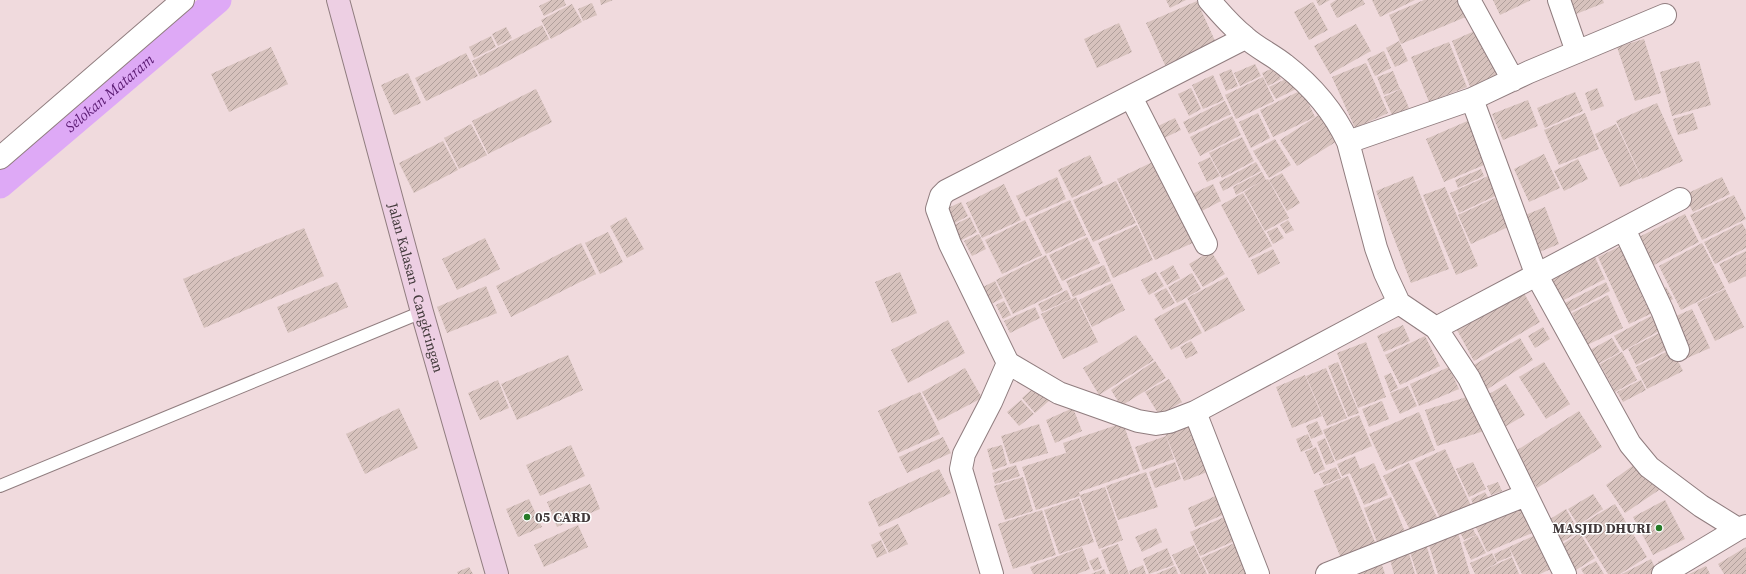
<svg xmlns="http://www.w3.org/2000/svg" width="1746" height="574" font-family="'Source Serif 4',serif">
	<defs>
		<pattern id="building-hatch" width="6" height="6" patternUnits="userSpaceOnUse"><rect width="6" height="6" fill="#d7c2bd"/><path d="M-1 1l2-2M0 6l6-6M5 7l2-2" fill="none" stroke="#b09f9b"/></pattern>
	</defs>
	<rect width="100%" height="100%" fill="#f0dadd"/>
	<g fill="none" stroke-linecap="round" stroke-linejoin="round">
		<path stroke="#dea9f6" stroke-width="27" id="s1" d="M0 185 218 0"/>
	</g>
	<path fill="url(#building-hatch)" d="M551 0H564L566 5 544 16 539 6Z
		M600 0H613L601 5Z
		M1166 0H1186L1170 8Z
		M1316 0H1330L1319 6Z
		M1336 0H1363L1365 4 1337 18 1330 4Z
		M1372 0H1415L1380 17Z
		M1424 0H1461L1468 16 1401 44 1389 15Z
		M1493 0H1531L1500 15Z
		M1565 0H1603L1604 3 1571 16Z
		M1197 1 1216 43 1165 65 1146 23Z
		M1313 2 1328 30 1309 40 1294 12Z
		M592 3 597 15 583 21 578 9Z
		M572 4 582 22 551 39 541 20Z
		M1119 23 1132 52 1097 68 1084 39Z
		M1356 24 1371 51 1330 74 1314 46Z
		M542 25 549 39 480 76 472 61Z
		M506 27 512 38 498 46 492 34Z
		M1479 29 1499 78 1471 89 1452 41Z
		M491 36 496 47 474 58 469 47Z
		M1644 39 1661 93 1635 101 1617 47Z
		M1399 41 1408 61 1395 67 1386 48Z
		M1449 42 1467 87 1429 102 1411 57Z
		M271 47 288 84 229 112 211 74Z
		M1384 51 1391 68 1375 76 1367 59Z
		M466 53 478 76 426 101 415 78Z
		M1699 61 1711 105 1672 116 1660 72Z
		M1366 63 1388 113 1355 128 1332 77Z
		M1255 64 1261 76 1240 86 1234 73Z
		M1275 67 1281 79 1268 86 1262 73Z
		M1231 69 1238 86 1226 91 1219 74Z
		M1393 71 1400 89 1384 95 1377 77Z
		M408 73 421 103 394 115 381 85Z
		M1213 75 1224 100 1203 109 1192 85Z
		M1263 77 1274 101 1236 119 1225 95Z
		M1290 77 1296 89 1276 99 1269 87Z
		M1191 88 1201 109 1189 116 1178 94Z
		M1597 88 1604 106 1591 111 1585 93Z
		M536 89 552 122 488 154 472 121Z
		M1401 89 1409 108 1392 115 1384 97Z
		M1302 90 1315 117 1273 137 1260 110Z
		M1575 92 1583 111 1545 128 1537 108Z
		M1528 100 1538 126 1503 140 1492 114Z
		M1225 101 1231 114 1189 134 1183 122Z
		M1657 103 1683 161 1642 179 1616 121Z
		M1325 111 1342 138 1297 166 1280 140Z
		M1258 113 1270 138 1251 148 1239 122Z
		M1585 113 1599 149 1559 165 1544 130Z
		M1693 113 1698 129 1678 135 1673 119Z
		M1232 116 1241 135 1200 156 1190 137Z
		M1175 118 1181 130 1162 139 1156 127Z
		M1472 119 1491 162 1444 182 1426 139Z
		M471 124 487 155 459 169 444 138Z
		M1616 124 1641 178 1620 187 1595 134Z
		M1242 137 1254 161 1222 178 1209 153Z
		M1275 139 1291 165 1269 178 1253 151Z
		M443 141 458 170 414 193 399 163Z
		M1544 154 1560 188 1529 202 1514 169Z
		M1090 155 1103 183 1072 198 1058 170Z
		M1210 157 1220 176 1207 182 1198 163Z
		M1159 159 1197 241 1155 260 1117 179Z
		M1578 159 1588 179 1564 191 1554 171Z
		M1256 162 1261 171 1223 191 1219 182Z
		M1481 169 1484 176 1458 188 1455 180Z
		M1262 172 1266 180 1268 179 1289 218 1265 231 1244 192 1262 181 1236 195 1233 187Z
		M1497 172 1506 191 1459 213 1450 193Z
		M1282 173 1300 203 1287 211 1269 180Z
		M1413 176 1449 269 1411 283 1376 191Z
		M1057 177 1066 199 1026 217 1016 196Z
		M1722 177 1730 194 1693 212 1684 195Z
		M1116 181 1136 223 1093 242 1073 200Z
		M1004 184 1021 220 982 238 966 203Z
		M1213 184 1221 201 1198 213 1190 195Z
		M1445 187 1478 266 1456 275 1423 195Z
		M1243 193 1272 246 1249 258 1221 205Z
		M1734 195 1746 219 1702 240 1690 215Z
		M1495 198 1508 227 1471 244 1458 215Z
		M1070 200 1086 235 1046 254 1029 219Z
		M961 202 968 216 953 224 946 209Z
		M1545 207 1559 244 1532 255 1518 218Z
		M1685 214 1699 242 1652 266 1637 238Z
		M626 217 644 249 627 258 610 226Z
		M970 217 977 232 958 242 950 227Z
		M1025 220 1042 255 1002 274 985 240Z
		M1288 220 1294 230 1286 234 1280 225Z
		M1742 223 1746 230V248L1715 264 1704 242Z
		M1137 225 1153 260 1113 278 1098 243Z
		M1277 227 1284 238 1273 244 1267 232Z
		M304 228 324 276 204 328 183 279Z
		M608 232 623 262 600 274 585 243Z
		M979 234 986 249 972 256 964 241Z
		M1087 237 1100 263 1062 281 1049 255Z
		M485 238 500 269 457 290 442 259Z
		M581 243 596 274 511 317 496 286Z
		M1627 243 1661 309 1629 324 1598 257Z
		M1702 243 1725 288 1681 310 1659 266Z
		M1273 249 1280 263 1258 275 1251 260Z
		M1211 251 1225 274 1203 287 1189 264Z
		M1746 251V276L1729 284 1719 264Z
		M1046 255 1063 290 1013 314 996 280Z
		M1594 255 1605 279 1558 303 1546 278Z
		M1104 265 1111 281 1073 297 1066 281Z
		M1173 265 1180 278 1167 285 1160 273Z
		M900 272 917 313 892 323 875 282Z
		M1156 272 1164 286 1149 295 1141 280Z
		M1192 273 1201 289 1177 303 1168 287Z
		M1227 277 1245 310 1205 332 1187 298Z
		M995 281 1003 298 991 304 983 287Z
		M337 282 348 307 288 333 277 307Z
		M1606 282 1610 291 1568 313 1563 304Z
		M1112 283 1125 310 1092 327 1079 300Z
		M486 286 497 313 447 333 437 307Z
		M1666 287 1673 299 1666 303 1659 291Z
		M1166 288 1175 303 1163 310 1154 294Z
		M1725 289 1744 327 1715 341 1697 303Z
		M1067 290 1071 299 1042 312 1038 304Z
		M1524 293 1540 322 1474 361 1457 330Z
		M1608 295 1623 328 1587 345 1572 313Z
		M1076 297 1098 342 1063 359 1041 314Z
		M1004 301 1011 315 1003 319 996 305Z
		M1185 302 1202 333 1171 350 1154 319Z
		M1035 307 1040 318 1010 333 1004 321Z
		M1692 309 1710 348 1685 359 1667 320Z
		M1651 316 1659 331 1623 351 1614 336Z
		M948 320 965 353 908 383 891 350Z
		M1403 325 1410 341 1384 352 1377 336Z
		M1543 327 1550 339 1535 348 1528 336Z
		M1663 331 1672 347 1636 365 1628 349Z
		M1136 335 1154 360 1099 395 1083 368Z
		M1425 336 1440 366 1400 385 1385 355Z
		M1520 338 1533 360 1486 390 1472 366Z
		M1612 338 1620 352 1598 364 1590 350Z
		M1191 341 1198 353 1186 359 1180 347Z
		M1366 342 1386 397 1358 408 1337 353Z
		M1672 349 1683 371 1647 389 1636 367Z
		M1622 352 1637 380 1615 392 1600 364Z
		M568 355 583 390 517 420 501 384Z
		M1155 361 1166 378 1121 406 1111 390Z
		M1338 362 1359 413 1348 417 1328 366Z
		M1544 362 1570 404 1546 419 1519 377Z
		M1449 367 1459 389 1419 406 1410 384Z
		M965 368 982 398 938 421 922 392Z
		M1326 368 1347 418 1327 426 1306 376Z
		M1391 373 1398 388 1390 392 1384 376Z
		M1305 375 1322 416 1292 428 1276 387Z
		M1169 379 1182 402 1159 415 1145 392Z
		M498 380 509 408 480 420 468 393Z
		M1641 380 1646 390 1623 402 1617 392Z
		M1506 384 1525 415 1503 428 1484 397Z
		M1037 385 1050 400 1035 413 1022 398Z
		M1408 386 1417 406 1400 414 1390 393Z
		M920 392 940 434 898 453 878 411Z
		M1473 395 1484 431 1437 446 1425 410Z
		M1021 400 1034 414 1019 426 1007 412Z
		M1382 401 1389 419 1369 427 1362 409Z
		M399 408 418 448 365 474 346 434Z
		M1073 408 1082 431 1055 443 1046 420Z
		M1579 411 1602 447 1537 488 1514 452Z
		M1419 412 1435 450 1386 471 1369 434Z
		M1359 415 1372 446 1336 461 1323 430Z
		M1196 421 1215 469 1184 481 1165 433Z
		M1317 421 1323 434 1311 439 1306 426Z
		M1123 423 1140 471 1079 492 1080 495 1105 487 1123 540 1099 549 1080 496 1036 510 1022 467 1066 453 1063 443Z
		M1039 424 1048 453 1010 464 1001 436Z
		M1308 434 1313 447 1301 452 1296 439Z
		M1166 436 1174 459 1143 470 1135 447Z
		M943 437 951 453 907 473 899 457Z
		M1325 438 1335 462 1326 465 1317 442Z
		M571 445 585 476 540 496 526 465Z
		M1002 445 1007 465 993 470 987 449Z
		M1316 447 1325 469 1314 474 1305 452Z
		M1445 449 1473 510 1443 525 1415 463Z
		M1355 456 1360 469 1374 463 1388 495 1364 505 1350 473 1342 476 1337 464Z
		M1175 462 1181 479 1155 488 1149 472Z
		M1473 462 1486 489 1469 497 1456 469Z
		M1638 462 1659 490 1625 513 1606 485Z
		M1409 463 1437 517 1410 530 1383 476Z
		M1016 465 1020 476 995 484 992 473Z
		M1336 467 1341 478 1324 485 1319 474Z
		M939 469 951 493 879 527 868 502Z
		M1146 472 1158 507 1118 520 1106 486Z
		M1348 476 1377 547 1342 561 1314 491Z
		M1023 477 1033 511 1005 520 994 486Z
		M1498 482 1502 491 1491 495 1487 486Z
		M590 484 600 509 557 527 547 502Z
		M1485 492 1491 502 1476 510 1471 499Z
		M1220 494 1227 513 1195 527 1188 508Z
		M1593 494 1603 509 1578 525 1568 509Z
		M1391 497 1407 537 1379 547 1364 508Z
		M1079 498 1094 542 1059 554 1044 510Z
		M529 499 542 527 518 537 506 509Z
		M1665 500 1685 539 1653 555 1633 517Z
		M1519 504 1532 533 1487 552 1474 523Z
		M1615 504 1647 557 1620 574H1608L1578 526Z
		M1566 509 1579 532 1557 545 1544 523Z
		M1042 510 1056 555 1013 569 998 524Z
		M1229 515 1239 539 1200 556 1190 532Z
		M1470 523 1476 535 1464 540 1458 529Z
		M898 524 908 544 889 553 879 533Z
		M578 525 588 547 544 567 534 545Z
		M1156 528 1162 542 1142 552 1135 537Z
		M1458 533 1470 574H1438L1428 542Z
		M1540 533 1555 567 1540 574H1522L1509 547Z
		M1580 533 1595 558 1576 570 1561 545Z
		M1477 535 1486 553 1471 560 1463 542Z
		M881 540 887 553 877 558 871 545Z
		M1239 541 1253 574H1209L1201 558Z
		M1118 544 1129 574H1110L1101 550Z
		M1426 544 1435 574H1417L1409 549Z
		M1194 545 1207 574H1181L1172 555Z
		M1082 547 1090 569 1077 574H1033L1030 567Z
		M1509 547 1512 556 1497 562 1494 554Z
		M1746 547V574H1724L1718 564Z
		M1167 548 1174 565 1149 574 1143 559Z
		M1408 550 1415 574H1394L1389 556Z
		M1679 550 1684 559 1663 571 1658 562Z
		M1492 553 1497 563 1480 572 1512 557 1519 574H1475L1470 563Z
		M1098 557 1102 568 1094 571 1089 561Z
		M1380 559 1385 574H1353Z
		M1651 559 1658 574H1622Z
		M1596 561 1604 574H1584L1581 569Z
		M1143 565 1146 574H1130L1129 571Z
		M1175 566 1178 574H1156Z
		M1706 566 1710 574H1689Z
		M469 567 473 574H458L457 572Z
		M1104 569 1106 574H1091Z"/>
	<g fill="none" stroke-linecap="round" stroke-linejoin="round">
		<defs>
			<path id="service" d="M0 486 422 312"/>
			<path id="minor" d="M1209 0C1220 13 1231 26 1245 37 1257 48 1273 55 1285 65 1312 86 1334 112 1348 142L1376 248 1385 273 1399 303 1436 328 1469 378 1565 574
				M1469 0 1513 80
				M1559 0 1577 52
				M1245 38 946 191 941 196 937 209 950 244 1008 363 1059 393 1138 421 1156 424 1169 422 1195 412 1399 303
				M1131 97 1206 244
				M1472 99 1537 276 1630 444 1649 467 1701 506 1738 529
				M1348 142 1472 99 1529 72 1665 15
				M0 158 183 0
				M1624 229 1662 310 1678 350
				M1436 328 1680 199
				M1195 412 1258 574
				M992 574 961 469 964 454 991 402 1008 363
				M1327 574 1526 495
				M1663 574 1738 529 1746 526"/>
			<g id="secondary">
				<path id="s2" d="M338 0 422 312 497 574"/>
			</g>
		</defs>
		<use href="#service" stroke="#907d7f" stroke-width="14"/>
		<use href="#minor" stroke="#907d7f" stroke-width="24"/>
		<use href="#secondary" stroke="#907d7f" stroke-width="24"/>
		<use href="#service" stroke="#fff" stroke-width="12"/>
		<use href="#minor" stroke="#fff" stroke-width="22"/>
		<use href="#secondary" stroke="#edcfe3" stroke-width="22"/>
	</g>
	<g fill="#267b27" stroke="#fff" stroke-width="1.5">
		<circle cx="527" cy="517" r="4"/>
		<circle cx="1659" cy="528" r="4"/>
	</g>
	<g text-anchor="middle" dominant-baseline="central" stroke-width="3" stroke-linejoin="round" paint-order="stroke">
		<g font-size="14" fill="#41393a" stroke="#fff">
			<text stroke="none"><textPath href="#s2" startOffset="298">Jalan Kalasan - Cangkringan</textPath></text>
		</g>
		<g font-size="14" font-weight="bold" fill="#41393a" stroke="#fff" text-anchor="start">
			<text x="535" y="517">05 CARD</text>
			<text x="1651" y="528" text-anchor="end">MASJID DHURI</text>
		</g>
		<g font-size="15" font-style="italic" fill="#5c1c74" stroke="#fff">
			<text stroke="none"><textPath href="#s1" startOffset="143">Selokan Mataram</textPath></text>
		</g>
	</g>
</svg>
